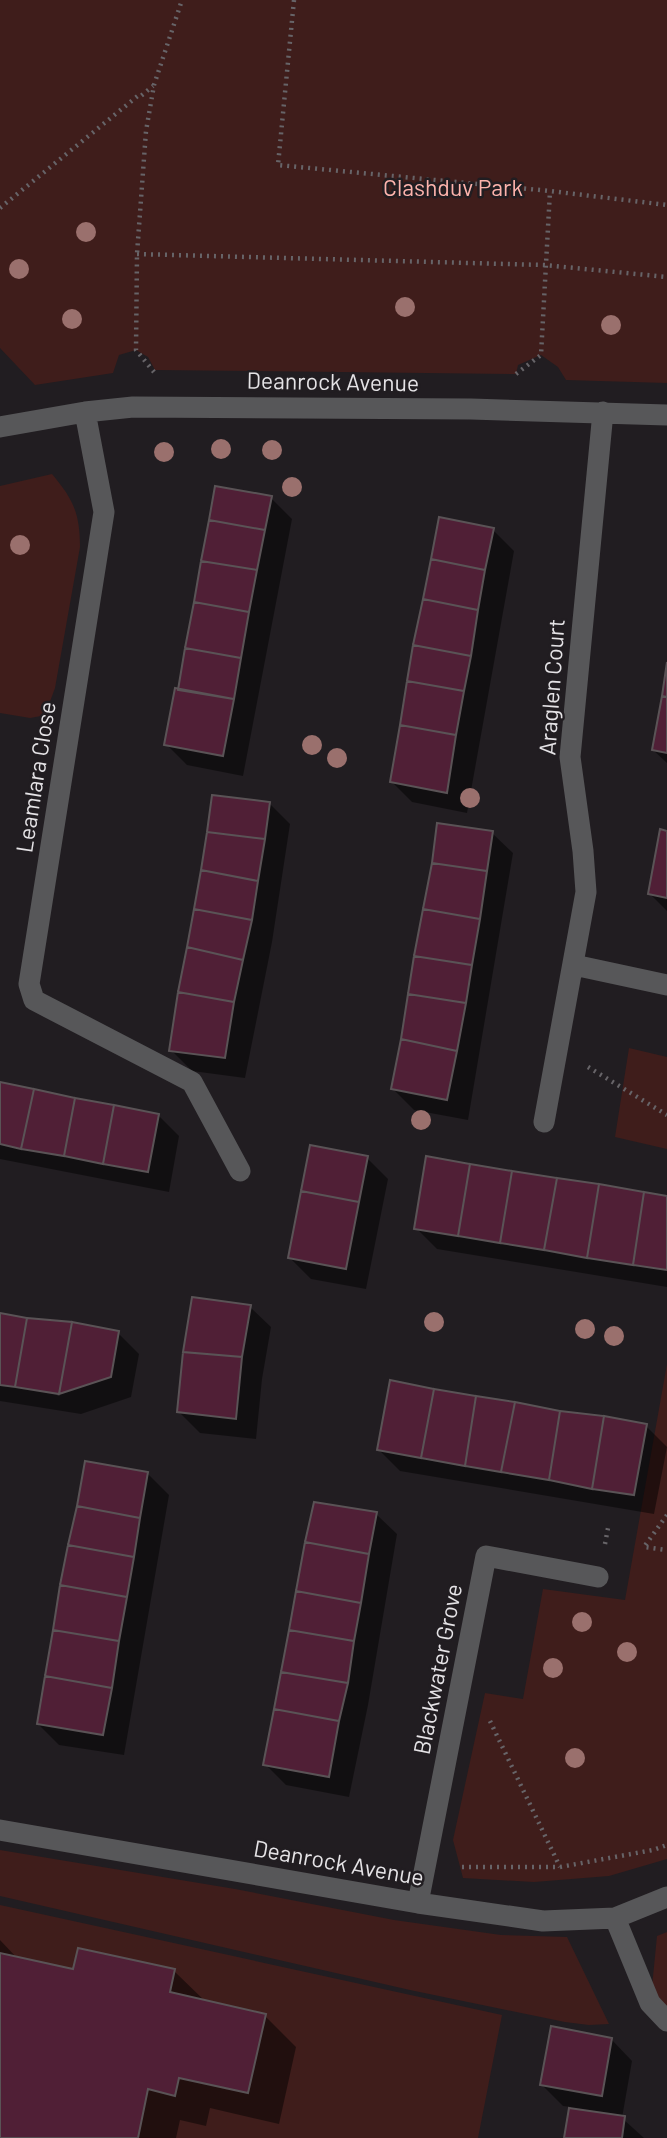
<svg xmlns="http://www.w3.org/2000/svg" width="667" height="2138" font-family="Barlow,sans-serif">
	<rect width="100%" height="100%" fill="#211d21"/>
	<path fill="#3f1d1b" d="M0 0H667V383L566 380 558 367 541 355 518 365 516 374 155 370 148 357 136 350 119 355 113 373 35 385 0 348Z
		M52 474C73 499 80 513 80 547L55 688 48 707 41 716 30 718 0 713V486Z
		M629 1048 667 1057V1149L615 1137Z
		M667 1364V1859L609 1876 534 1882 463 1878 453 1840 485 1693 523 1699 543 1589 625 1600Z
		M0 1850 235 1889 394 1920 501 1935 567 1937 609 2024 589 2025 565 2022 410 1990 0 1896Z
		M0 1905 502 2015 478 2138H0Z
		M667 1932V2011L651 1997 657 1936Z"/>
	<path fill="#0007" d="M271 498 292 519 243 776 187 765 166 744 180 692Z
		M493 530 514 551 467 813 412 802 391 781Z
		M667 673V763L653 750Z
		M213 797 269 803 290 824 272 942 245 1078 192 1071 171 1050Z
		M667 832V911L650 894Z
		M492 833 513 853 468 1120 414 1110 393 1089Z
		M0 1084 158 1115 179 1136 169 1192 0 1159Z
		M367 1158 388 1179 366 1289 311 1279 290 1258Z
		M667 1197V1287L437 1249 416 1228Z
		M250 1307 271 1327 262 1379 256 1439 200 1433 179 1412Z
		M0 1315 118 1333 139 1354 131 1397 81 1414 0 1401Z
		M646 1426 667 1447 654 1514 400 1471 379 1450Z
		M148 1474 169 1495 124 1755 59 1745 38 1724Z
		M376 1514 397 1534 368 1705 349 1797 286 1785 265 1764Z
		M0 1940 18 1959 74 1971H174L206 2002 265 2016 296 2047 279 2124 210 2108 206 2126 180 2120 176 2138H0Z
		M612 2040 632 2061 622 2118 644 2138H566L571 2107 563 2106 542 2085Z"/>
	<path fill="#501f36" stroke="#5a5356" stroke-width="2" d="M215 486 272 496 265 530 209 520Z
		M439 517 494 528 485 570 431 559Z
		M209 520 265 530 257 570 201 561Z
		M431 559 485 570 478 610 423 599Z
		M201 561 257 570 249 612 194 602Z
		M423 599 478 610 471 656 413 645Z
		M194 602 249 612 241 658 185 648Z
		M413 645 471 656 464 691 407 681Z
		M185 648 241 658 234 699 178 690Z
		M667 662V697L662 696Z
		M407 681 464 691 456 735 400 725Z
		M175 688 234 699 223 756 164 745Z
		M662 696 667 697V753L652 750Z
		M400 725 456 735 447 793 390 782Z
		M212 795 270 802 265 839 207 832Z
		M437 823 493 831 487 871 432 863Z
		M660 829 667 831V898L648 894Z
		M207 832 265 839 258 881 201 870Z
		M432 863 487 871 480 919 423 909Z
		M201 870 258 881 252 920 194 909Z
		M194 909 252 920 243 960 187 947Z
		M423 909 480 919 472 965 414 956Z
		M187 947 243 960 234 1002 178 992Z
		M414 956 472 965 466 1003 408 994Z
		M178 992 234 1002 225 1058 169 1051Z
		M408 994 466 1003 457 1051 401 1039Z
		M401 1039 457 1051 447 1100 391 1089Z
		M0 1082 34 1089 21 1149 0 1144Z
		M34 1089 75 1098 64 1156 21 1149Z
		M75 1098 114 1105 103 1164 64 1156Z
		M114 1105 159 1114 148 1172 103 1164Z
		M310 1145 368 1156 359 1202 301 1191Z
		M426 1156 470 1164 458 1236 414 1229Z
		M470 1164 512 1171 500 1243 458 1236Z
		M512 1171 557 1178 544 1250 500 1243Z
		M557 1178 599 1184 587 1258 544 1250Z
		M599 1184 644 1192 633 1265 587 1258Z
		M301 1191 359 1202 346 1269 288 1258Z
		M644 1192 667 1196V1270L633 1265Z
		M192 1297 251 1305 242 1357 183 1352Z
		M0 1313 27 1318 15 1387 0 1385Z
		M27 1318 72 1322 59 1394 15 1387Z
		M72 1322 119 1331 111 1377 59 1394Z
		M183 1352 242 1357 236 1419 177 1412Z
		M390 1380 434 1389 421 1458 377 1450Z
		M434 1389 476 1396 465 1466 421 1458Z
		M476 1396 515 1402 501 1472 465 1466Z
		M515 1402 560 1411 549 1480 501 1472Z
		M560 1411 604 1416 592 1489 549 1480Z
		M604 1416 647 1424 634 1495 592 1489Z
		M85 1461 148 1472 140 1518 77 1506Z
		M314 1502 377 1512 369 1554 305 1542Z
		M77 1506 140 1518 134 1557 68 1545Z
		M305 1542 369 1554 361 1603 296 1591Z
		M68 1545 134 1557 127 1597 60 1585Z
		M60 1585 127 1597 119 1641 53 1630Z
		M296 1591 361 1603 354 1641 289 1630Z
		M53 1630 119 1641 112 1688 45 1676Z
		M289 1630 354 1641 348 1683 281 1672Z
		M281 1672 348 1683 339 1721 274 1709Z
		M45 1676 112 1688 103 1735 37 1724Z
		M274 1709 339 1721 329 1777 263 1765Z
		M78 1948 175 1969 170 1992 266 2014 248 2093 179 2078 175 2096 148 2089 138 2138H0V1953L73 1969Z
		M551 2026 612 2038 602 2096 540 2085Z
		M569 2108 625 2116 622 2138H564Z"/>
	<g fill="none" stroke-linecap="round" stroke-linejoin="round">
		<path stroke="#676468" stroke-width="4.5" stroke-dasharray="2 5" stroke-linecap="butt" d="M294 0 278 165 550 191 667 205
			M0 208 139 95 141 96 153 86
			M137 254 544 265 667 277
			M154 372 136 350 137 254 146 131 154 85 182 0
			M516 374 541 355 550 191
			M588 1067 667 1115
			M667 1515 644 1547 667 1550
			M605 1544 608 1528
			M490 1721 560 1867
			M462 1867H560L653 1850 667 1845"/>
		<path stroke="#575759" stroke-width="21" d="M85 412 104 512 29 984 34 1000 192 1082 240 1171
			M0 427 85 412 133 407 471 409 667 415
			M574 965 667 985
			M544 1122 586 892 583 851 570 757 603 412
			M0 1830 418 1903 543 1921 615 1918 667 1897
			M418 1903 486 1556 598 1577
			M615 1918 650 2003 667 2021"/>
	</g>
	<g fill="#9a706d">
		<circle cx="86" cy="232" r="10"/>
		<circle cx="19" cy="269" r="10"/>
		<circle cx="405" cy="307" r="10"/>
		<circle cx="72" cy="319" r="10"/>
		<circle cx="611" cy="325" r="10"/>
		<circle cx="221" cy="449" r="10"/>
		<circle cx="272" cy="450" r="10"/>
		<circle cx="164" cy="452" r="10"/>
		<circle cx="292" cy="487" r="10"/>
		<circle cx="20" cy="545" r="10"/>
		<circle cx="312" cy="745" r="10"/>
		<circle cx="337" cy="758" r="10"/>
		<circle cx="470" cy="798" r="10"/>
		<circle cx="421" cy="1120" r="10"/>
		<circle cx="434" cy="1322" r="10"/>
		<circle cx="585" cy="1329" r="10"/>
		<circle cx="614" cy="1336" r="10"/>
		<circle cx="582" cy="1622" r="10"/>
		<circle cx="627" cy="1652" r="10"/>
		<circle cx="553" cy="1668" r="10"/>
		<circle cx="575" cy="1758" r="10"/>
	</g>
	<g text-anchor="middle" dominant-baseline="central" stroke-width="5" stroke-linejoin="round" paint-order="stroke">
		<g font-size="23" fill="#fdb3ac" stroke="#211d21">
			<text x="453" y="187">Clashduv Park</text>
		</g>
		<g font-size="23" fill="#e5e3e6" stroke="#211d21">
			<text transform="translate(333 381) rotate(1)">Deanrock Avenue</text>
			<text transform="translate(551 687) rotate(-86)">Araglen Court</text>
			<text transform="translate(35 777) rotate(-81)">Leamlara Close</text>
			<text transform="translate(437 1669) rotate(-79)">Blackwater Grove</text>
			<text transform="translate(339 1862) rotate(10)">Deanrock Avenue</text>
		</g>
	</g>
</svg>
